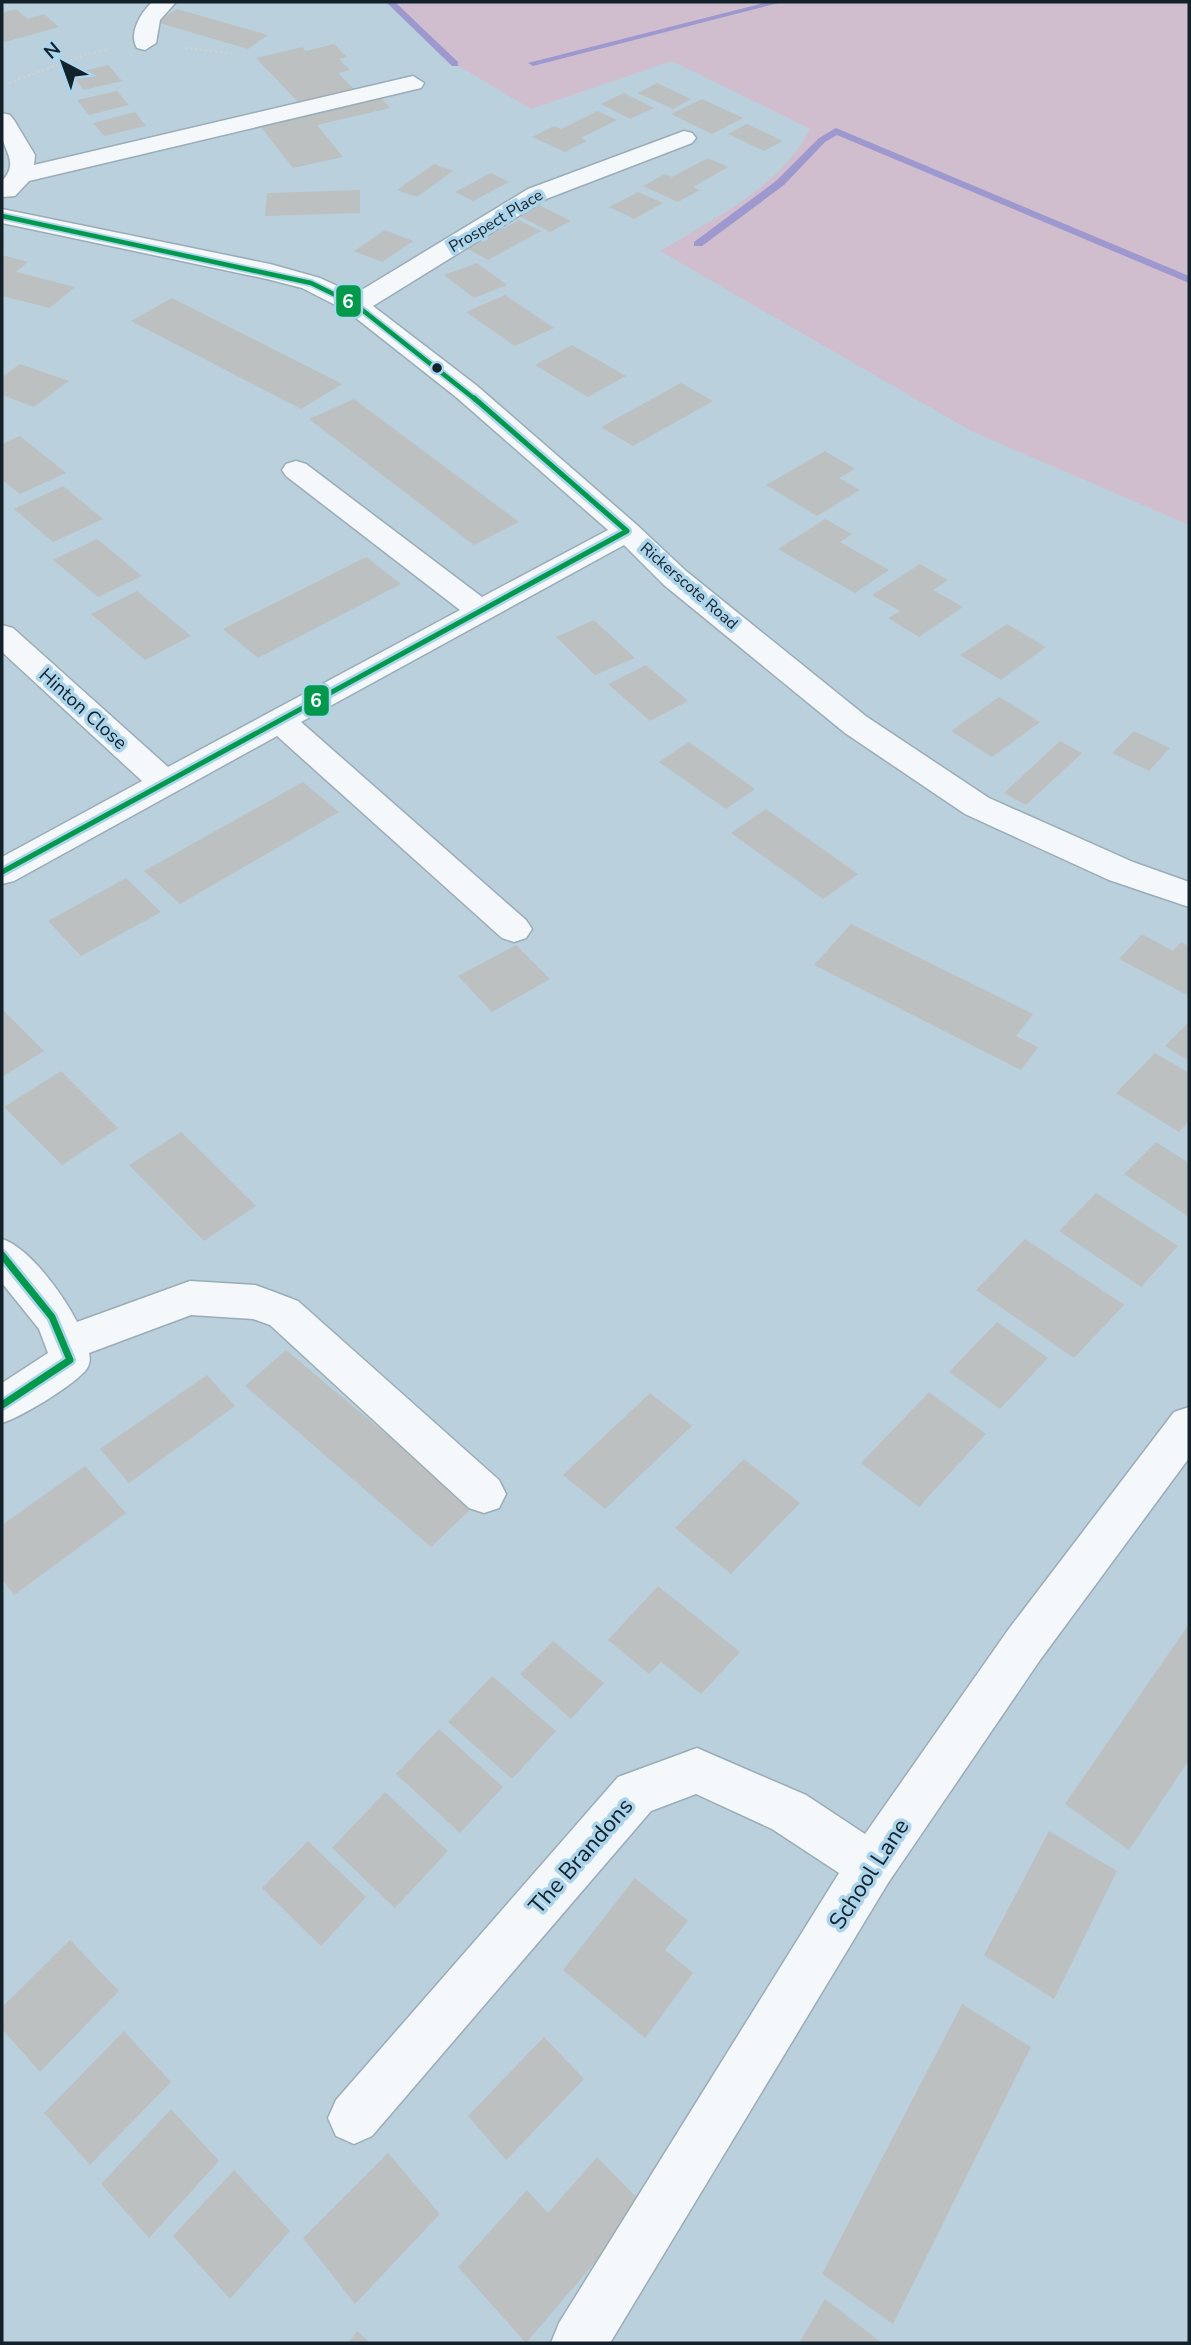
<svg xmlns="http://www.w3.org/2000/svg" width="1191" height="2345" font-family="'Nunito Sans',sans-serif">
	<rect width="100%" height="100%" fill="#bad0dd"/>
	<path fill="#d0becf" d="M390 2H1189V525L971 431 660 251C714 218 781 187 810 129L672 61 531 109 455 64Z"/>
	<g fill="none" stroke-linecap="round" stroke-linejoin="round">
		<path fill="#9d98ce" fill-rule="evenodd" d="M386 2H395L458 62V66H452Z
			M768 2H782L533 66 528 63Z
			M836 128 1189 276V283L837 135 825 142 784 185 702 246H694V242L776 181 819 138Z"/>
	</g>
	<path fill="#bcc0c1" d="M16 9 28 19 44 14 59 27 5 42 2 40V13Z
		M177 9 268 35 248 49 156 22Z
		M334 44 347 57 339 59 350 70 338 73 354 89 299 103 256 58 302 47 306 51Z
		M108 65 122 81 84 90 71 74Z
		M657 83 691 99 673 109 638 93Z
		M117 91 129 105 89 115 77 100Z
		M624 93 654 108 630 119 601 104Z
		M378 94 390 108 317 125 343 157 293 168 257 122Z
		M702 99 743 118 712 134 671 114Z
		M597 111 617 120 581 138 587 141 565 152 532 137 554 126 561 129Z
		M135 112 146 126 104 136 93 123Z
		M747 124 783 141 764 151 728 134Z
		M708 158 728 167 693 187 700 190 678 202 643 186 665 174 672 177Z
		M434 164 453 171 417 197 397 190Z
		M491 173 509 182 473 201 455 192Z
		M360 190V213L265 216 267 193Z
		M638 192 663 203 634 219 609 207Z
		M539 205 571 221 550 232 518 215Z
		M519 220 541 231 488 260 466 248Z
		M385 230 413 241 382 262 354 251Z
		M2 255 28 262 16 272 75 287 50 308 2 296Z
		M477 263 507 285 474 298 444 275Z
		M505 295 554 328 515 346 466 312Z
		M172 298 342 384 301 409 131 321Z
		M572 345 626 376 588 397 535 365Z
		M20 364 69 381 34 407 2 395V377Z
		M681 383 713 401 633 446 601 427Z
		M354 399 519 522 474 545 309 419Z
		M20 436 66 473 20 494 2 480V444Z
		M825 451 855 469 839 478 860 490 817 516 766 485Z
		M63 486 103 519 53 542 14 509Z
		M825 519 852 534 840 542 889 570 855 593 778 549Z
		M97 539 142 576 98 597 53 560Z
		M366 557 401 584 258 658 223 629Z
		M920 564 948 580 933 590 963 607 919 637 888 618 900 611 872 595Z
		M137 591 191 636 145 660 91 614Z
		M594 620 635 658 595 675 556 637Z
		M1007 624 1046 647 1001 680 960 655Z
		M646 665 688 701 650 721 608 684Z
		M999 697 1040 722 992 757 951 731Z
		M1134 731 1170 748 1149 771 1112 753Z
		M1060 741 1082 753 1026 805 1004 793Z
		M689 742 755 789 726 809 659 762Z
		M303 782 339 812 180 904 144 871Z
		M766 809 858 874 823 899 731 833Z
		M126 878 161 912 81 956 48 921Z
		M851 924 1033 1014 1016 1036 1038 1047 1021 1070 814 965Z
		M1142 934 1173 951 1181 942 1189 946V996L1119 959Z
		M516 945 550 979 492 1012 458 976Z
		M2 1009 44 1051 2 1077Z
		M1189 1022V1061L1165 1046Z
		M1155 1053 1189 1073V1121L1179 1132 1116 1093Z
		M61 1071 118 1128 62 1165 4 1107Z
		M181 1132 256 1206 204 1241 129 1165Z
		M1156 1142 1189 1163V1217L1124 1174Z
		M1096 1193 1178 1246 1141 1287 1059 1231Z
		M1025 1239 1124 1305 1074 1358 976 1290Z
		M997 1322 1048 1358 1000 1409 949 1372Z
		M286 1350 473 1507 431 1547 245 1386Z
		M207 1375 235 1406 129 1483 100 1449Z
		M929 1392 986 1434 919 1507 861 1463Z
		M650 1393 692 1426 605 1509 563 1475Z
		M744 1459 800 1503 731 1574 675 1528Z
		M85 1466 126 1513 14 1595 2 1579V1525Z
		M658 1586 740 1652 701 1694 661 1662 649 1674 608 1640Z
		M1189 1624V1760L1129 1850 1065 1804Z
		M553 1641 604 1683 571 1719 520 1674Z
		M492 1676 556 1731 512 1779 448 1722Z
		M439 1729 503 1787 460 1833 396 1774Z
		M385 1792 448 1851 395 1908 332 1848Z
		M1049 1831 1117 1871 1054 1999 984 1955Z
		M308 1841 366 1897 321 1946 262 1888Z
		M635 1878 688 1921 665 1950 693 1973 645 2038 563 1970Z
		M70 1940 119 1991 40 2072 2 2029V2007Z
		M962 2004 1031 2047 893 2324 822 2274Z
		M124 2031 171 2082 90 2165 44 2113Z
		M544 2037 584 2079 506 2160 468 2116Z
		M171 2109 219 2161 149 2238 101 2184Z
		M388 2153 440 2214 355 2304 303 2238Z
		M597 2157 644 2205 526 2343 458 2267 527 2190 548 2213Z
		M234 2170 290 2231 230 2299 173 2236Z
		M825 2299 882 2343H799Z
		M357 2331 370 2343H348Z"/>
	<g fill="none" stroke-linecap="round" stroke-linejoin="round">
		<defs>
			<path id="minor" d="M152 2H176L160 20 156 43 145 50 137 48C128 33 141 13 152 2Z
				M413 76 424 83 421 88 29 181 15 196 2 197V181C16 166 9 157 3 141 0 133 2 122 2 113L10 115 14 120 35 155 34 165Z
				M684 131 692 133 696 138 692 143 546 199 373 306 476 385 637 525 686 571 867 717 989 798 1133 862 1189 882V907L1109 880 965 814 845 733 664 585 624 545 301 722 526 920 532 929 526 938 514 942 502 938 277 736 14 881 2 884V857L142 781 2 652V625L13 628 168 767 460 610 286 476 282 470 286 464 296 461 306 464 482 597 608 530 456 397 347 311 302 288 267 279 2 223V209L270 264 320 278 355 294 528 189Z
				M2 1239C30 1248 64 1296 77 1322L190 1281 255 1285 269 1290 298 1301 499 1480 506 1494 499 1508 484 1513 469 1508 270 1325 253 1319 191 1315 89 1353C91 1360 89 1368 83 1373 69 1388 21 1417 2 1423V1383L48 1353 39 1329 2 1283Z
				M1189 1407V1458L1040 1660 888 1883 610 2343H551L559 2323 839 1873 772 1829 696 1794 651 1811 372 2136 354 2144 336 2136 328 2118 336 2100 618 1777 697 1748 806 1795 865 1834 1008 1630 1174 1412Z"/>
		</defs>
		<use href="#minor" stroke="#9aacb6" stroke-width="3"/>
		<path stroke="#cbd2d5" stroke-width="2.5" stroke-dasharray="2.5 2.5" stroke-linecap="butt" d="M185 48 235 54
			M9 83 87 54 107 50"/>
		<use href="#minor" fill="#f5f8fa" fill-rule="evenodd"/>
		<defs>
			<path id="bus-1-far2" d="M2 216 311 283 356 305 476 400"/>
			<path id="bus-1-far1" d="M2 872 627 531 474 398"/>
			<path id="bus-1" d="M2 1255 52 1317 70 1360 2 1405"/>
		</defs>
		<use href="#bus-1-far2" stroke="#acd4eb" stroke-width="8"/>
		<use href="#bus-1-far1" stroke="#acd4eb" stroke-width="10"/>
		<use href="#bus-1" stroke="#acd4eb" stroke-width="12"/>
		<use href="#bus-1-far2" stroke="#02994d" stroke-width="4.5"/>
		<use href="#bus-1-far1" stroke="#02994d" stroke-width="5"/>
		<use href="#bus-1" stroke="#02994d" stroke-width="7"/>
	</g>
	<circle fill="#12212a" stroke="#acd4eb" stroke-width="2.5" cx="437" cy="368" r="6"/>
	<g text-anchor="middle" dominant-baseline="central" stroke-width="7" stroke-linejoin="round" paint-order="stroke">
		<g font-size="16" fill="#12212a" stroke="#acd4eb">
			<text transform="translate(496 221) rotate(-31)">Prospect Place</text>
			<text transform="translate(689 586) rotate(41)">Rickerscote Road</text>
		</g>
		<g font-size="19" fill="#12212a" stroke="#acd4eb">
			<text transform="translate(83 709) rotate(42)">Hinton Close</text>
		</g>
		<g font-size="23" fill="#12212a" stroke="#acd4eb">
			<text transform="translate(581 1856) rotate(-49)">The Brandons</text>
			<text transform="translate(869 1874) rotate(-57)">School Lane</text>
		</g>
	</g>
	<g stroke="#acd4eb" stroke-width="2.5">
		<rect x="335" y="284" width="27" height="34" rx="7" fill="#02994d"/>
		<rect x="303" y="684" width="27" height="33" rx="7" fill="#02994d"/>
	</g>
	<g font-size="19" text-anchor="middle" font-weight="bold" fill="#fff">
		<text x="348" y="308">6</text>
		<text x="316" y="707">6</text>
	</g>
	<rect width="1191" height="2345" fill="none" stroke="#12212a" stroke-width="7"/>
	<g transform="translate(63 63) rotate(319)" stroke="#acd4eb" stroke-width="5" paint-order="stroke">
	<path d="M0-5L12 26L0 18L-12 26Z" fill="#12212a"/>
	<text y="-10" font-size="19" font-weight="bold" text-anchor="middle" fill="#12212a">N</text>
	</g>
</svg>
